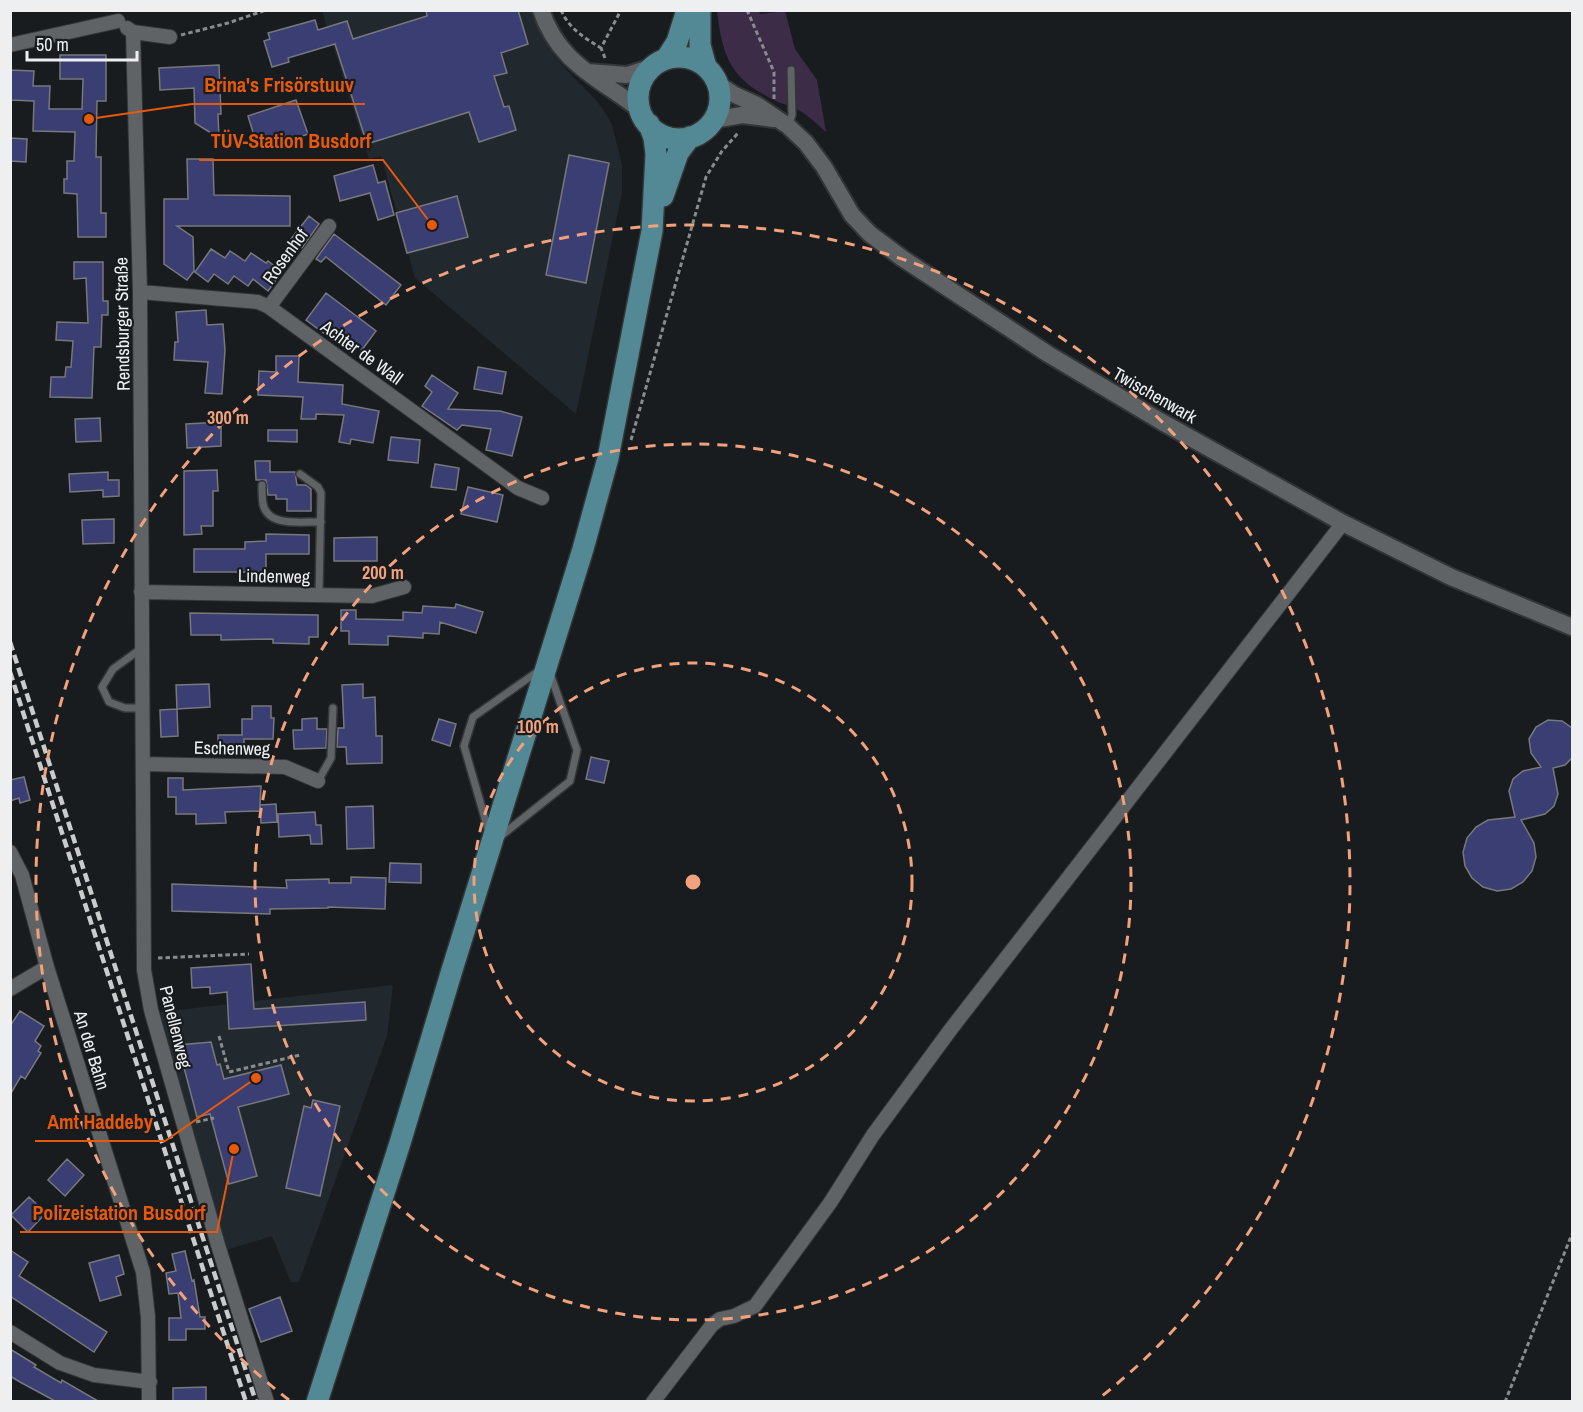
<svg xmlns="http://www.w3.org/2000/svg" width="1583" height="1412" font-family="'Archivo Narrow',sans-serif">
	<rect width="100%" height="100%" fill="#191c1e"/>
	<path fill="#21282e" d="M322 11H533L549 48 562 65 596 100 605 112 612 125 622 165V193L576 414 415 278 381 156 369 159Z
		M393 985 387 1036 299 1282H291L272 1236 226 1250 160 1012Z"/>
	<path fill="#3c2c48" d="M717 11H759L760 14 785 11 795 49 817 80 826 132C818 125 809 116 800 111 794 107 785 105 778 102 732 80 723 61 717 11Z"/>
	<path fill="#3b3e73" stroke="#77787c" stroke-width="1.5" d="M426 10H518L528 44 501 53 507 73 494 76 504 107 509 106 516 130 479 142 469 112 367 144 335 44 288 58 289 62 272 67 264 41 270 39 268 33 315 20 318 30 347 21 353 39 427 16Z
		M60 55H106V101H97L96 157H101V213H106V237H78L77 194 64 193V179H67V161H74L75 132 33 131 34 101 10 100V70L34 71 33 86H50L49 109H82L83 79H60Z
		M219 65 221 114H218L219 138 195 123 194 88 160 90 159 68Z
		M296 100 308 134 286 142 284 133 256 142 248 116Z
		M10 138 27 139 26 162 10 161Z
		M569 155 609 163 586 283 546 275Z
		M187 159H213L214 195 290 196V226H177L193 237 194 271 187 280 164 264V199H188Z
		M373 165 378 183 385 181 394 215 378 220 370 193 340 201 334 176Z
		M457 196 468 237 407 253 396 213Z
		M309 216 319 224 302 248 291 239Z
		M334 234 401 285 386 305 326 257 321 262 316 259Z
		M211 249 225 258 230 251 245 261 251 253 266 263 268 261 282 272 268 291 253 279 248 286 234 276 228 284 214 274 208 282 195 272Z
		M74 262H103V301H108V315H102L101 347H94L92 398 50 397 51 377H65L66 367H71L73 341 56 340 57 322 88 323 86 278 74 279Z
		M326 293 376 331 362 350 343 335 337 343 306 320Z
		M206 310 207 325 223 324 225 350 222 394 205 393 208 362 174 360 175 342H178L176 312Z
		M276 356H299L298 382 343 385 342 404 379 411 373 443 351 439 350 444 339 442 344 415 316 414V419H301L303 397 258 395 259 371 276 372Z
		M478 367 506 372 502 394 474 389Z
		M432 375 458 393 448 409 500 411 522 417 512 456 486 450 491 429 462 425 457 430 422 406 432 392 425 386Z
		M100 418 101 441 76 442 75 419Z
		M221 422V446L187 448 186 424Z
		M268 430H297V442L268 441Z
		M391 437 420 440 418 463 388 460Z
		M255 461H270V472H295L297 485H306L311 489V511H287V499H276V495H268L266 480H256Z
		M435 464 459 468 456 490 431 487Z
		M217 470 218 491H213V526H201L202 534 184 535V471Z
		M108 472V480H119V496L103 497V490L70 492 69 474Z
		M468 487 503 495 497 522 461 514Z
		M114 519V543L83 544 82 520Z
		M266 534 309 535V554H266V572H194V549H245V542L266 541Z
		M377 537V561H334V538Z
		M456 604 483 612 476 633 440 622 439 634 423 633V638L388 636V645L349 644V631H341V610H356V619L403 620V612L422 613 423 606 455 608Z
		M190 613 318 615V637H309V644L273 643V639L221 640V635H191Z
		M209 684 210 707 177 709 176 685Z
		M363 684V698L375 697 376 736H382V763L347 764 346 747H337L338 728H344L342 685Z
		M252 706H271V718H274L273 739H244V754H218V735H242V719H252Z
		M177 709 178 736 161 737 160 710Z
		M317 718V729H327L326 748 294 749 293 730H302V719Z
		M439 719 456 724 450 746 432 740Z
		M1548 720 1562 721 1572 728V758L1565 765 1553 768 1558 794 1554 806 1545 814 1521 820 1534 843 1536 857 1532 871 1523 882 1511 889 1497 891 1483 887 1472 878 1465 866 1463 852 1467 838 1476 827 1488 820 1515 817 1509 791 1513 779 1523 771 1541 767 1531 753 1529 739 1536 727Z
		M591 757 609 761 604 783 586 779Z
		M24 777 30 800 20 803 19 798 10 801V780Z
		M168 778H183V790L261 786 260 805 276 804 277 822 261 823 260 805V811L225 812 226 823 196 824V814H176V797H168Z
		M373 806 374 848 347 849 346 807Z
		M315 812 316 825H321L322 844H311L310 835 279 837 278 814Z
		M390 863 421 864V883L389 882Z
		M351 877 386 878 385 909 328 907V908L270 909V914L172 911V884L287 888 286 880 329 879V883H351Z
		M251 964 254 1009 365 1002 366 1020 229 1029 227 992 210 994V987L192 988 191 968Z
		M20 1011 44 1026 35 1041 41 1046 38 1051 41 1053 25 1079 21 1076 10 1095V1026Z
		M211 1042 217 1065 220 1064 224 1079 281 1065 289 1094 238 1107 257 1176 229 1184 210 1114 197 1117 178 1045Z
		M313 1100 340 1106 320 1196 286 1188 304 1106 311 1108Z
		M67 1159 84 1175 65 1196 48 1180Z
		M29 1197 46 1213 28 1232 11 1215Z
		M10 1250 28 1262 19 1276 107 1332 94 1352 10 1296Z
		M185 1251 192 1281 194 1280 200 1317H205V1329H186V1340H169V1318H181L178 1293 169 1294 166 1273 176 1271 172 1254Z
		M119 1255 124 1274 116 1277 121 1295 100 1301 89 1263Z
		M280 1297 292 1331 261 1342 249 1309Z
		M10 1349 36 1365 34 1367 61 1383 62 1380 98 1401H55L20 1382 10 1376Z
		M206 1387V1401H173V1388Z"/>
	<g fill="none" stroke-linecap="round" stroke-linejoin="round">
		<defs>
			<path id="service" d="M788 126 792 115 791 70
				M300 474 318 487 321 493 319 595
				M262 485C262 491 262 498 263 504 268 528 302 521 321 522
				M142 648 113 669 102 687 109 702 125 708H143
				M547 665 577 750 570 781 492 843 464 746 473 717Z
				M318 781 331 758 333 708"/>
			<path id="minor" d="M127 28 133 32 170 37
				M133 32 140 292 144 970 151 1010 218 1245 267 1402
				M10 45 118 21
				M140 292 258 302 269 307 518 488 542 498
				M269 307 329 226
				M141 592 372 596 404 587
				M143 764 285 767 318 781
				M10 852 22 875 47 967 143 1272 148 1317 149 1402
				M10 989 47 967
				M10 1332 60 1363 94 1375 150 1382
				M653 1402 712 1325 720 1319 734 1316 755 1306 830 1203 873 1135 951 1029 1343 523"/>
			<path id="tertiary" d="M541 10C554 49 578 67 611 89 621 96 631 102 641 111
				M588 72 627 75 652 67
				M718 84 733 94 757 105 788 126 806 143 824 167 852 215 870 234 902 258 1048 354 1162 422 1343 523 1451 577 1572 627
				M713 120 742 115 774 119"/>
			<path id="primary" d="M700 10V45L706 67
				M638 98a41 41 0 1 1 82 0a41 41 0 1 1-82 0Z
				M666 59 677 42 687 10
				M663 196 678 153 690 137
				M317 1402 400 1143 452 970 583 549 608 458 652 231 656 154 654 138 649 124"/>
		</defs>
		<use href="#service" stroke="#333537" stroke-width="10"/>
		<use href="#minor" stroke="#333537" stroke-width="16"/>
		<use href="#tertiary" stroke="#333537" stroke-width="20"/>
		<use href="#primary" stroke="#333537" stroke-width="24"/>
		<path stroke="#898b8d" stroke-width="3" stroke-dasharray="4.5 3" stroke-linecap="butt" d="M561 10C569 29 585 38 601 48
			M747 10 774 72V99
			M181 35 228 23 266 10
			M605 58 601 48 621 10
			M631 440 706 177 722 151 739 132
			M158 958 249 954
			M219 1036 229 1072 300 1055
			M196 1122 214 1118
			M1505 1402 1572 1234"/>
		<use href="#service" stroke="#606365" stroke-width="7"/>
		<use href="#minor" stroke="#606365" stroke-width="14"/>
		<use href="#tertiary" stroke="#606365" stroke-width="16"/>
		<use href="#primary" stroke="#538995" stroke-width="21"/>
		<path stroke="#c9cbcd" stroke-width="4.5" stroke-dasharray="9 4.5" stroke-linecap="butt" d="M10 642 256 1402
			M10 672 246 1402"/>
	</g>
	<g fill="none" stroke="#f1a17c" stroke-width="3" stroke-dasharray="10 8">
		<circle cx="693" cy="882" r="219"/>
		<circle cx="693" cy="882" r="438"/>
		<path d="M289 1400A657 657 0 1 1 1097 1400"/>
	</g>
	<g text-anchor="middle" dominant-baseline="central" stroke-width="4.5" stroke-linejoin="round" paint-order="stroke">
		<g font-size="18" fill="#edeff1" stroke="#191c1e">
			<text transform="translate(285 256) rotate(-54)">Rosenhof</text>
			<text transform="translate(122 324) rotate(-91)">Rendsburger Straße</text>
			<text transform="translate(362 352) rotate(36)">Achter de Wall</text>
			<text transform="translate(1155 395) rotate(30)">Twischenwark</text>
			<text transform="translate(274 576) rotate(1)">Lindenweg</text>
			<text transform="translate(232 748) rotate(1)">Eschenweg</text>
			<text transform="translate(176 1027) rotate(76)">Panellenweg</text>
			<text transform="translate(92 1050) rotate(73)">An der Bahn</text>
		</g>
	</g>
	<circle cx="693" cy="882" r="9" fill="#f1a17c" stroke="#191c1e" stroke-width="3"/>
	<g font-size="18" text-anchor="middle" font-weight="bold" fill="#f1a17c" stroke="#191c1e" stroke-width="4.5" stroke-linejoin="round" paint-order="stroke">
		<text x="228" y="424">300 m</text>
		<text x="383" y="579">200 m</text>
		<text x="538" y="733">100 m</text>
	</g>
	<path fill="none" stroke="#e8590c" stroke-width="2" d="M89 119L192 104H365M432 225L383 160H199M256 1078L165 1141H35M234 1149L217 1232H20"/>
	<g fill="#e8590c" stroke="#191c1e" stroke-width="2">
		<circle cx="89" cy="119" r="6"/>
		<circle cx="432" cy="225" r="6"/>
		<circle cx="256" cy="1078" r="6"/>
		<circle cx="234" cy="1149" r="6"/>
	</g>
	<g font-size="20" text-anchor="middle" font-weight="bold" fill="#e8590c" stroke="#191c1e" stroke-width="4.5" stroke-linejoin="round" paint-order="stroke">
		<text x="279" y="92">Brina's Frisörstuuv</text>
		<text x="291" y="148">TÜV-Station Busdorf</text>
		<text x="100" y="1129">Amt Haddeby</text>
		<text x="119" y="1220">Polizeistation Busdorf</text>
	</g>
	<rect width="1583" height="1412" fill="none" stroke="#edeff1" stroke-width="24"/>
	<path d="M27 51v9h110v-9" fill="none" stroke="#edeff1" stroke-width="3"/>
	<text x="36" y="51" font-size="18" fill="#edeff1" stroke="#191c1e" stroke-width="4.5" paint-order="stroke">50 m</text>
</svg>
